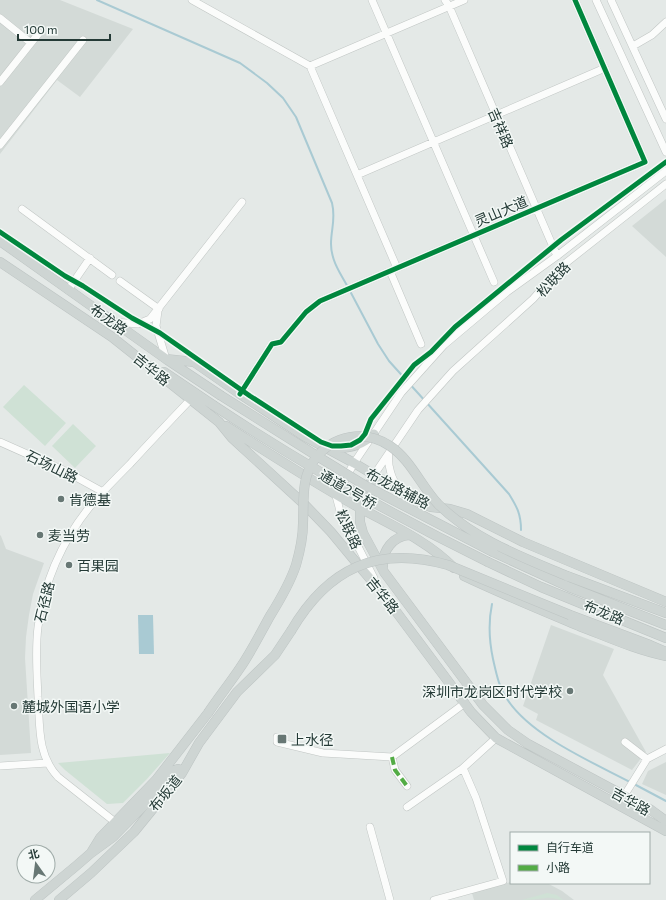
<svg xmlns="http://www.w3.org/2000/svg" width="666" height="900" font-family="Commissioner,'Noto Sans SC',sans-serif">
	<rect width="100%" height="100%" fill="#e4e9e7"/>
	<path fill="#d3dad7" d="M0 0H60L133 29 80 97 57 80 0 154Z
		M666 199V257L632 226Z
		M0 535 1 536 6 549 44 563 33 594 29 615 26 637 25 658 31 753 0 755Z
		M551 625 614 649 603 675 646 752 632 770 536 720 538 714 523 706Z
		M666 762V795L642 784 648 771Z
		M511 882 547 883 562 891 574 900H474L472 893Z"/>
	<path fill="#cfe1d5" d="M24 385 66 423 45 446 3 407Z
		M73 424 96 446 75 468 52 446Z
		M170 753 147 779 123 803 107 804 65 770 58 763Z
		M547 893 557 895 563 900C557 900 552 897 546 898 538 899 531 900 522 900Z"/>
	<path fill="#a9cad3" d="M153 615 154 654H139L138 615Z"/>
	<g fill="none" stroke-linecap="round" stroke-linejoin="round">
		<path stroke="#a9cad3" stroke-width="2" d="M97 0 240 63 267 83 283 98 296 117 332 203C336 219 331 229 331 244 331 260 340 273 348 287
			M350 291 378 344 389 361 509 494C517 507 521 514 521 530
			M492 604C488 623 489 640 493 659 496 672 499 688 507 699 531 736 592 762 630 782
			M634 784 666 801"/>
		<defs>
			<path id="minor" d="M192 0 310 66 397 268
				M372 0 494 282
				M445 0 449 6 557 256
				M596 0 666 152
				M611 0 666 119
				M0 18 31 43
				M633 46 652 35 666 22
				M310 66 464 0
				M0 82 39 33
				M0 145 83 40
				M357 175 605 68
				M22 209 112 275
				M390 271 421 344
				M120 281 159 309
				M68 290 90 258
				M158 311 156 326 166 359
				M115 322 138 324 150 319 242 202
				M240 394 272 344 281 342 306 312 320 301 645 162 575 0
				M0 442 63 470 103 492
				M389 453C387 465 392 481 400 490
				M374 475 418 410 453 371 533 299 562 266 666 184
				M374 578 340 511 336 496 354 463 401 393 444 345 507 292 557 256 666 171
				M277 737V742L323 753 392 757 465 703
				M625 742 647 759
				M392 757 395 770 407 786
				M0 766 48 763
				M624 796 647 759 666 749
				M407 807 463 768 496 738
				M115 822 58 777C37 755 40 725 38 697 37 674 35 650 38 627 44 582 63 539 92 504 104 490 117 477 130 464 150 442 170 421 190 400
				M370 827 390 900
				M434 900 503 881 476 798 463 768"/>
			<path id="major" d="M0 241 166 359 220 395
				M0 262 115 339
				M112 337 219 422 232 438 305 505 331 532 355 561 383 594 471 712 496 738 666 831
				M166 359 194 362 240 394 304 436 354 463 423 504 431 507 450 509 467 514 523 542 666 602
				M164 372 213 405
				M226 426C267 452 308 479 351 503 386 523 426 539 454 568
				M328 447C345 450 361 446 374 434
				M374 475 360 508V522L363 533 384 572 483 705 508 730 528 744 651 810 666 821
				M493 552 569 587 666 625
				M488 562 541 587 666 638
				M383 566C382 551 393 536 409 535
				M464 576C502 594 541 610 579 626 608 637 636 650 666 656
				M567 576 666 613
				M570 615 650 645 666 652
				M92 851 100 838 156 780 208 713
				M35 900 76 866 91 853 113 837 157 792 175 770 178 769 181 770 182 773
				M59 900 91 873 134 832 182 773 199 743 237 692 275 655 291 631"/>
		</defs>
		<use href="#minor" stroke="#c1c6c4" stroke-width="8"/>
		<use href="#major" stroke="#bdc4c3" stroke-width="10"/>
		<use href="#minor" stroke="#fbfcfb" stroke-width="7"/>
		<use href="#major" stroke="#ced5d3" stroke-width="9"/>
		<defs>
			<path id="major-bridge" d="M220 395 317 456 366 486 493 552
				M213 405C302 464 392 515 488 562
				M291 631C328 568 377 545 448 565L570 615
				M208 713C218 698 230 683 240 668 251 652 260 634 270 616 280 600 290 583 296 565 300 551 303 537 303 523 304 501 301 477 315 459 333 435 365 429 390 446 411 460 421 486 438 504 473 539 522 557 567 576"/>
		</defs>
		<use href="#major-bridge" stroke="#bdc4c3" stroke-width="10" stroke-linecap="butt"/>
		<use href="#major-bridge" stroke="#ced5d3" stroke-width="9"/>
		<path stroke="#53ac45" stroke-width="4" stroke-dasharray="8 4" stroke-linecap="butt" d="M392 757 395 770 407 786"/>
		<defs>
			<path id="cycleway" d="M0 232 65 276 83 286 132 318 160 333 250 396 321 442 332 446H341L351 445 360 440 365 434 371 419 414 365 431 352 455 327 561 240 666 162
				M240 394 272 344 281 342 306 312 320 301 645 162 575 0"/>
		</defs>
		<use href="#cycleway" stroke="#f3f8f6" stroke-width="8"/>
		<use href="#cycleway" stroke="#00873e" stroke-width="5"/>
	</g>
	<g fill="#677774" stroke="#f3f8f6" stroke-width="1.5">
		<circle cx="61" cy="499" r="4"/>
		<circle cx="40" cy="535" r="4"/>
		<circle cx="69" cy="565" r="4"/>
		<circle cx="570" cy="691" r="4"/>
		<circle cx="14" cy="706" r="4"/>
		<rect x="277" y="734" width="10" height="10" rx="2"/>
	</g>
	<g text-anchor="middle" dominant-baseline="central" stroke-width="3" stroke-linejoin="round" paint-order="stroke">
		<g font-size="14" fill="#243a36" stroke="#f3f8f6">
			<text transform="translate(501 128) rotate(67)">吉祥路</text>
			<text transform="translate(501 211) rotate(-23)">灵山大道</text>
			<text transform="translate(553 279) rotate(-47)">松联路</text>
			<text transform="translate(109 319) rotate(35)">布龙路</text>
			<text transform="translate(152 369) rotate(39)">吉华路</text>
			<text transform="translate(52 466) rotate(26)">石场山路</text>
			<text transform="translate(398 488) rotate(28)">布龙路辅路</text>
			<text transform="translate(348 489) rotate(30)">通道2号桥</text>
			<text transform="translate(349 529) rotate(65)">松联路</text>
			<text transform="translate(383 595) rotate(51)">吉华路</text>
			<text transform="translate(44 602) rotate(-76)">石径路</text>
			<text transform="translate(604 612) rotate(22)">布龙路</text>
			<text transform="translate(165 793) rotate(-51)">布坂道</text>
			<text transform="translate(631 801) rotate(29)">吉华路</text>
		</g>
		<g font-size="14" fill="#243a36" stroke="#f3f8f6" text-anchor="start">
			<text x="69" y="499">肯德基</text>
			<text x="48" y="535">麦当劳</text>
			<text x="77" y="565">百果园</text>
			<text x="562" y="691" text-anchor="end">深圳市龙岗区时代学校</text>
			<text x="22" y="706">麓城外国语小学</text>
			<text x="291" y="739">上水径</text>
		</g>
	</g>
	<rect x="510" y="832" width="140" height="52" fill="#f3f8f6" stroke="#a0aca9"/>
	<rect x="518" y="845" width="20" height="6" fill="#00873e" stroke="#a0aca9"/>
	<text x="546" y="852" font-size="12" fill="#243a36">自行车道</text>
	<rect x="518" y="865" width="20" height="6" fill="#53ac45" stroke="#a0aca9"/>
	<text x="546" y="872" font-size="12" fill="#243a36">小路</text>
	<g transform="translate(36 864) rotate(346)"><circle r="19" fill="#f3f8f6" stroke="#a0aca9"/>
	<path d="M0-3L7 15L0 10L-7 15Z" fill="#677774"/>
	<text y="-6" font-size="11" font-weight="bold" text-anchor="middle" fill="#243a36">北</text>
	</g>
	<path d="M18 34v6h92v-6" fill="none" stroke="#243a36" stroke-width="2"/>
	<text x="24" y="34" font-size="12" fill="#243a36" stroke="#f3f8f6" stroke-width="3" paint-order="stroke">100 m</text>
</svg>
